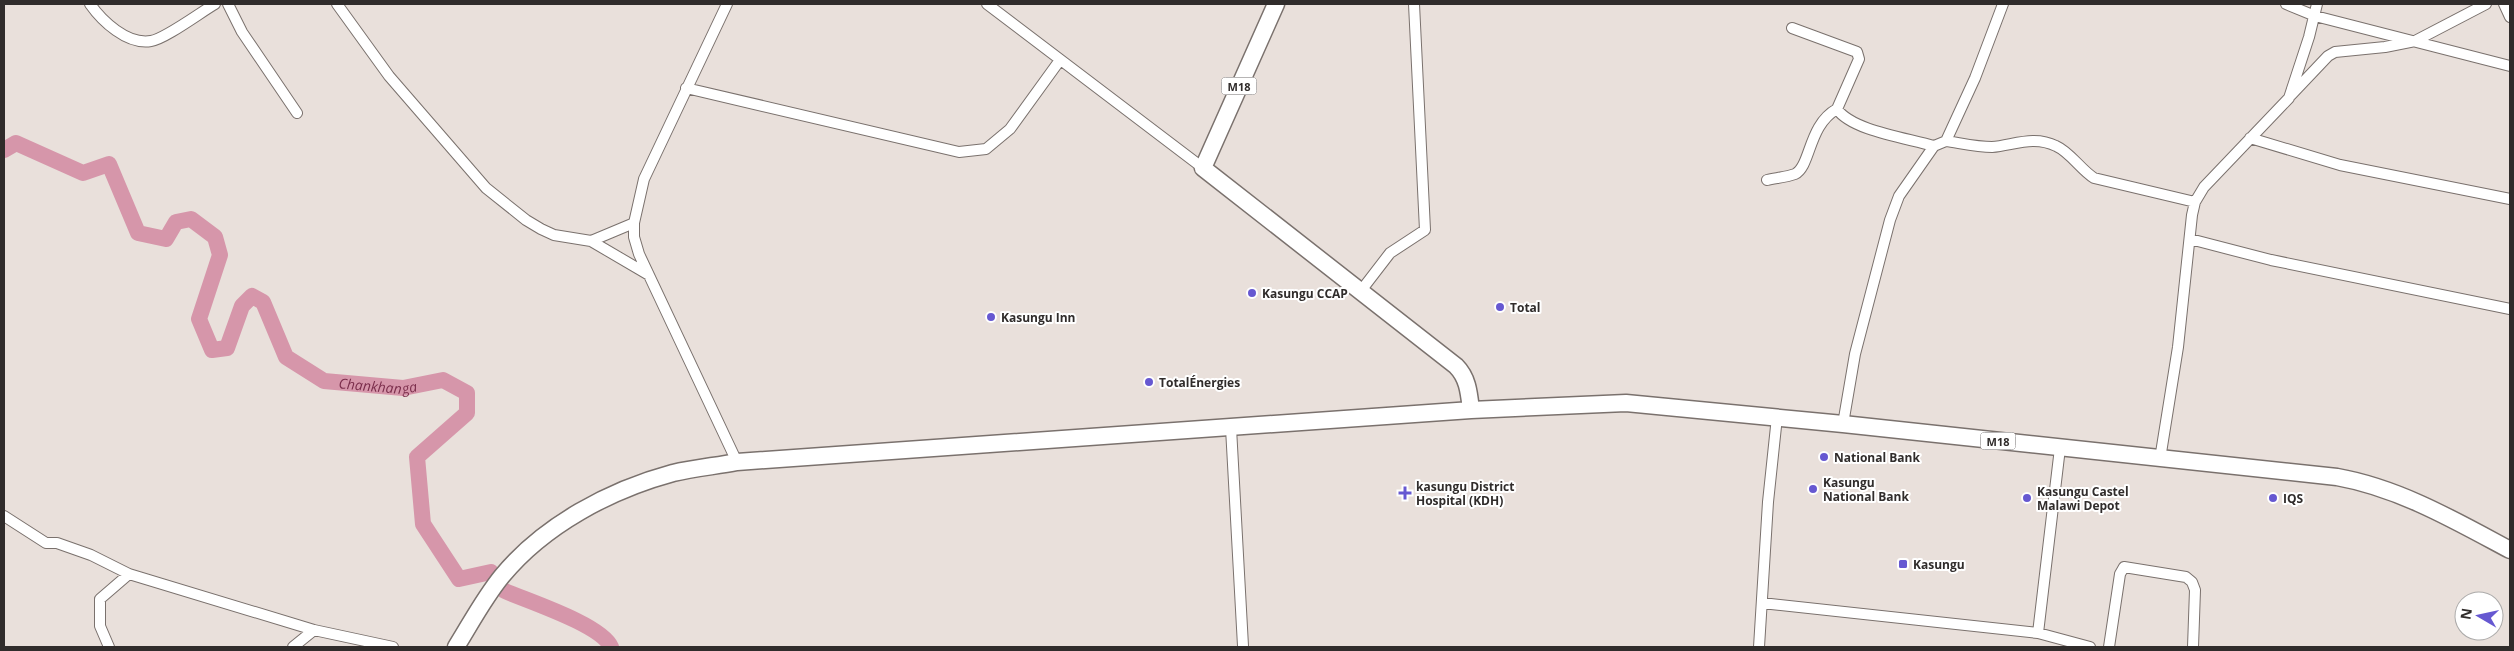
<svg xmlns="http://www.w3.org/2000/svg" width="2514" height="651" font-family="'Open Sans',sans-serif">
	<rect width="100%" height="100%" fill="#e9e0db"/>
	<g fill="none" stroke-linecap="round" stroke-linejoin="round">
		<g stroke="#d696aa" stroke-width="16">
			<path id="s1" d="M4 150 16 143 83 173 109 164 138 233 166 239 176 222 191 219 215 237 220 255 199 319 212 350 227 348 242 306 252 296 263 302 286 357 324 381 403 388 443 380 467 393V413L417 457 423 524 459 579 491 572"/>
			<path d="M505 591C528 601 602 625 611 647"/>
		</g>
		<defs>
			<path id="street" d="M90 4C102 21 127 45 151 41 165 39 201 12 215 4
				M228 4 242 32 297 113
				M337 4 389 76 486 188 526 220 541 229 554 235 591 241 649 275
				M727 4 644 179 634 223V237L639 254 737 462
				M987 4 1203 168
				M2286 4 2315 16 2510 66
				M2504 4 2510 17
				M1792 28 1857 52 1859 59 1837 109C1852 131 1908 138 1934 146
				M686 88 959 152 986 149 1010 129 1060 60
				M2291 95 2328 56 2335 52 2385 47 2415 41 2486 4
				M2250 138 2340 165 2510 199
				M1946 141C1960 143 1977 147 1992 147 2014 145 2034 135 2056 146 2070 152 2081 170 2094 178L2195 202
				M1767 180C1776 178 1787 177 1795 174 1811 166 1808 125 1837 109
				M2190 239 2271 260 2510 309
				M591 241 634 223
				M1360 292 1390 253 1425 230 1414 4
				M1843 424 1855 354 1890 220 1899 196 1934 146 1946 141 1975 78 2003 4
				M1231 428 1243 646
				M2160 459 2178 347 2192 215 2195 202 2204 187 2289 98 2309 37 2317 4
				M4 516 46 543H57L91 555 129 574 314 630 393 647
				M1762 603 2038 633 2090 647
				M2038 633 2060 448
				M109 647 100 626V599L129 574
				M293 647 314 630
				M1759 647 1768 502 1777 417
				M2109 647 2120 574 2124 567 2186 577 2192 582 2195 590 2193 647"/>
			<path id="primary" d="M1276 4 1203 168 1456 366C1468 378 1469 393 1471 410
				M456 647C471 623 484 598 502 576 544 525 610 490 673 473 694 468 716 466 737 462L1471 410 1626 403 1843 424 2337 477C2399 488 2456 521 2510 550"/>
		</defs>
		<use href="#street" stroke="#7a716d" stroke-width="12"/>
		<use href="#primary" stroke="#7a716d" stroke-width="19"/>
		<use href="#street" stroke="#fff" stroke-width="10"/>
		<use href="#primary" stroke="#fff" stroke-width="16"/>
	</g>
	<g fill="#6658d1" stroke="#fff" stroke-width="2">
		<circle cx="1252" cy="293" r="5"/>
		<circle cx="1500" cy="307" r="5"/>
		<circle cx="991" cy="317" r="5"/>
		<circle cx="1149" cy="382" r="5"/>
		<circle cx="1824" cy="457" r="5"/>
		<circle cx="1813" cy="489" r="5"/>
		<path d="M1402.5 485.5h5v5h5v5h-5v5h-5v-5h-5v-5h5z"/>
		<circle cx="2027" cy="498" r="5"/>
		<circle cx="2273" cy="498" r="5"/>
		<rect x="1898" y="559" width="10" height="10" rx="2.5"/>
	</g>
	<g text-anchor="middle" dominant-baseline="central" stroke-width="4" stroke-linejoin="round" paint-order="stroke">
		<g fill="#fff" stroke="#6e6b6b" stroke-width="1">
			<rect x="1221.5" y="77.5" width="35" height="17" rx="4"/>
			<rect x="1980.5" y="432.5" width="35" height="17" rx="4"/>
		</g>
		<g font-size="11" font-weight="bold" fill="#302c2b">
			<text x="1239" y="86">M18</text>
			<text x="1998" y="441">M18</text>
		</g>
		<g font-size="12" font-weight="bold" fill="#302c2b" stroke="#fff" text-anchor="start">
			<text x="1262" y="293">Kasungu CCAP</text>
			<text x="1510" y="307">Total</text>
			<text x="1001" y="317">Kasungu Inn</text>
			<text x="1159" y="382">TotalÉnergies</text>
			<text x="1834" y="457">National Bank</text>
			<text x="1823" y="482">Kasungu<tspan x="1823" dy="14">National Bank</tspan></text>
			<text x="1416" y="486">kasungu District<tspan x="1416" dy="14">Hospital (KDH)</tspan></text>
			<text x="2037" y="491">Kasungu Castel<tspan x="2037" dy="14">Malawi Depot</tspan></text>
			<text x="2283" y="498">IQS</text>
			<text x="1913" y="564">Kasungu</text>
		</g>
		<g font-size="14" font-style="italic" fill="#7b2e4c" stroke="#fff">
			<text stroke="none"><textPath href="#s1" startOffset="648">Chankhanga</textPath></text>
		</g>
	</g>
	<rect width="2514" height="651" fill="none" stroke="#302c2b" stroke-width="10"/>
	<g transform="translate(2479 616) rotate(279)"><circle r="24" fill="#ffffff" stroke="#acabaa"/>
	<path d="M0-4L9 19L0 12L-9 19Z" fill="#6658d1"/>
	<text y="-8" font-size="14" font-weight="bold" text-anchor="middle" fill="#302c2b">N</text>
	</g>
</svg>
